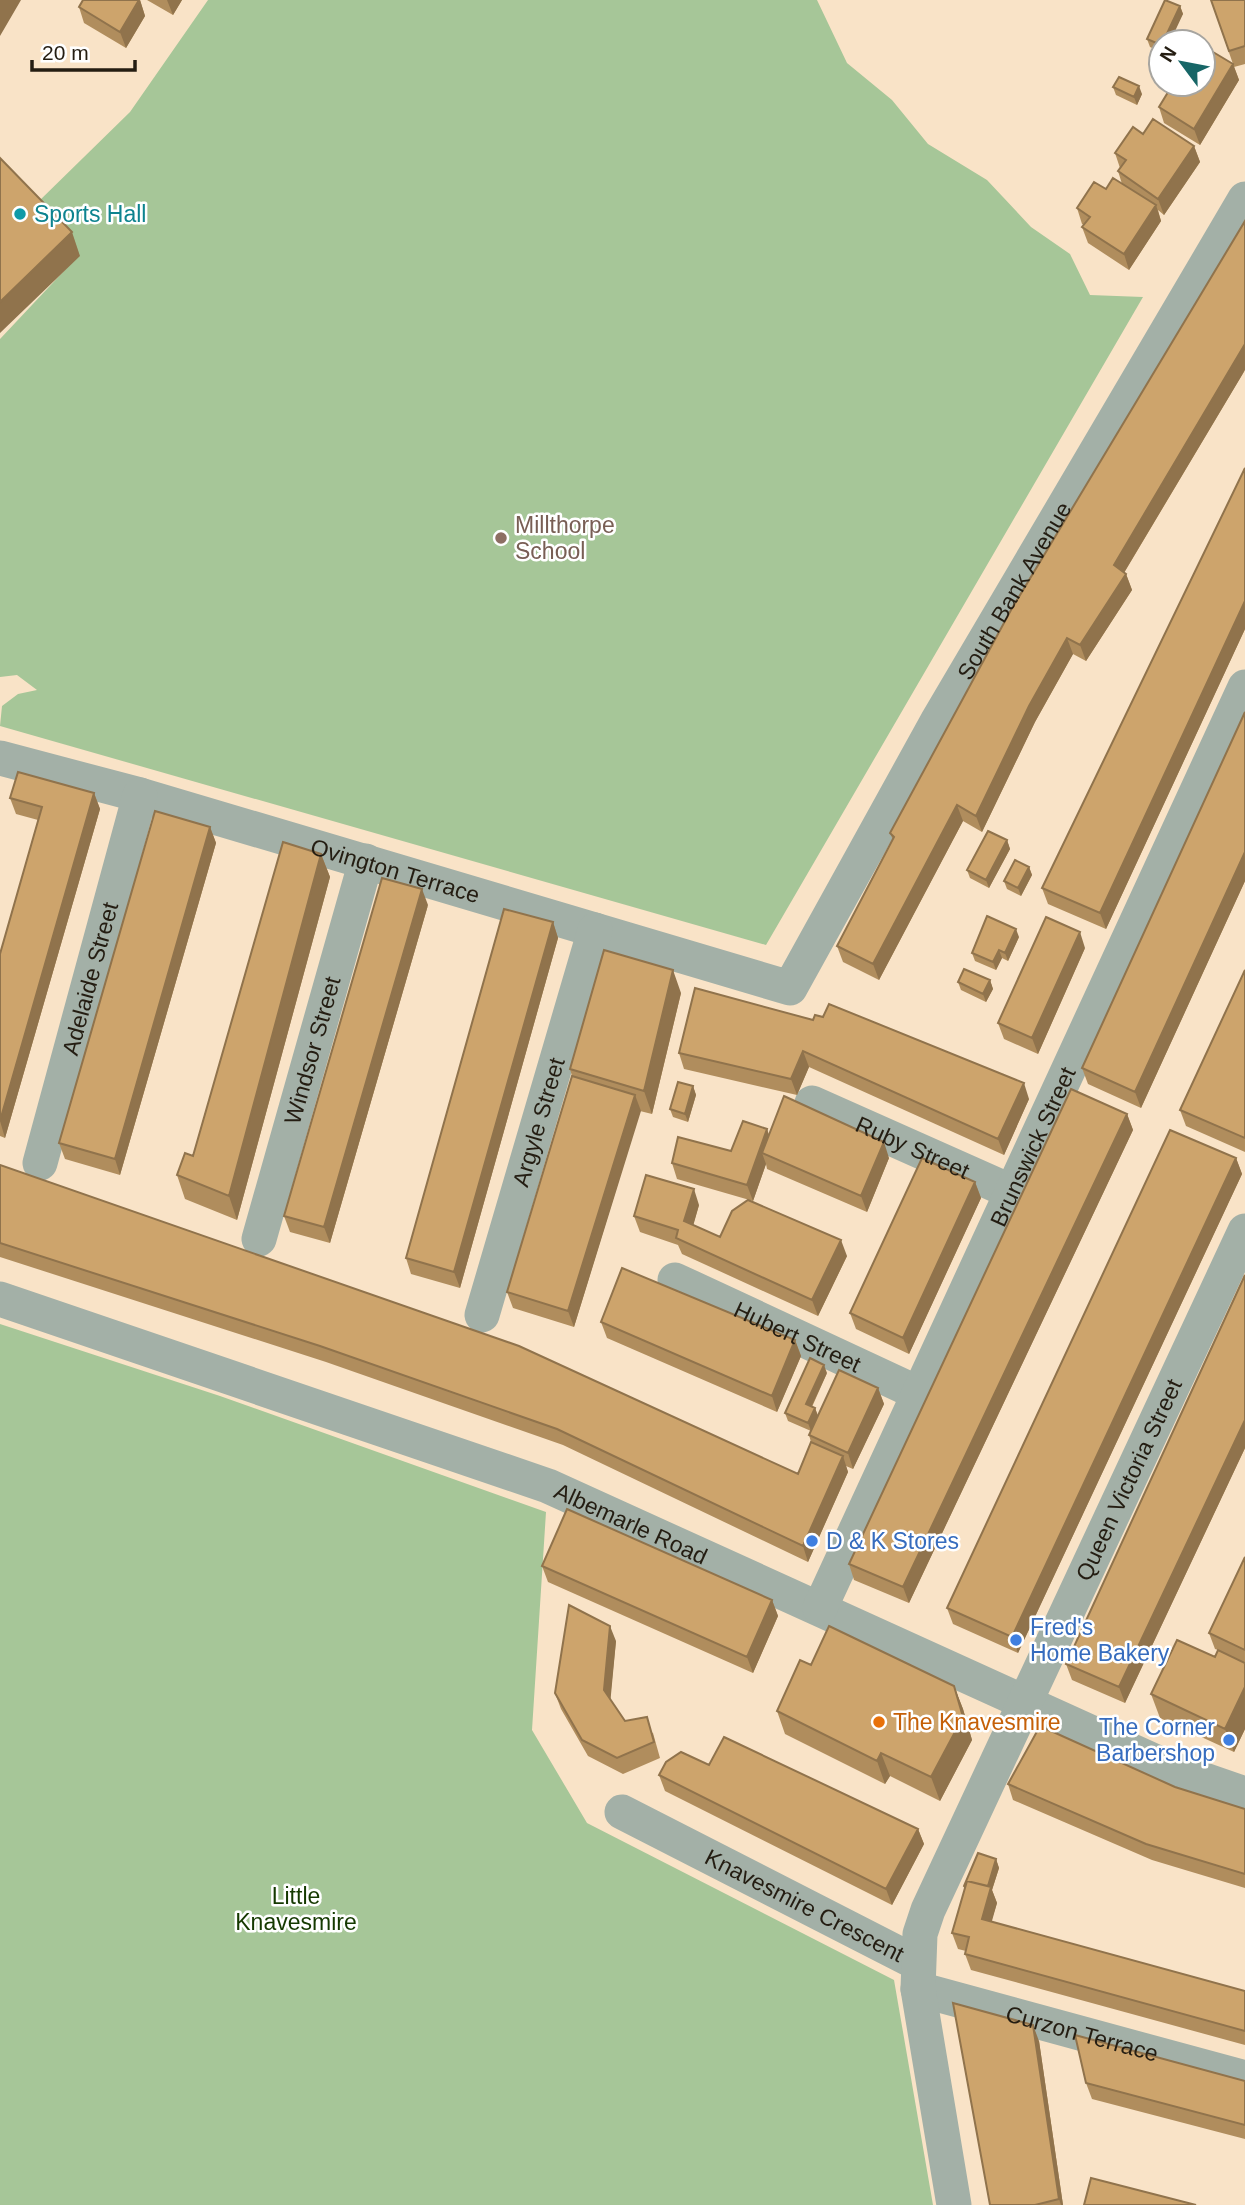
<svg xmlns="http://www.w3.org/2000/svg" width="1245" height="2205" font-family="Helvetica,sans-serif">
	<rect width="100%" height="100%" fill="#f9e3c7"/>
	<path fill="#a6c698" d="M208 0H817L847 63 892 100 928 144 987 180 1031 227 1070 254 1090 295 1143 297 766 945 0 726 2 706 18 694 37 690 17 675 0 677V339L79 255 37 203 130 112Z
		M0 1324 220 1396 546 1512 532 1730 587 1823 894 1980 933 2205H0Z"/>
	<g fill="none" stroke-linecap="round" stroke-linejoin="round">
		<g stroke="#a3b0a7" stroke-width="35">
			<path id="s1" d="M0 758 140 795 790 988 937 722 1245 199"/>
			<path id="s2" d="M812 1103 1012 1192"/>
			<path id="s3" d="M40 1163 140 795"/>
			<path id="s4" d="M259 1239 366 861"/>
			<path id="s5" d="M675 1280 920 1394"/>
			<path id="s6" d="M0 1299 548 1486 1167 1767 1245 1794"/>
			<path id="s7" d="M482 1315 595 930"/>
			<path id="s8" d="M820 1608 1245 687"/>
			<path id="s9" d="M622 1812 917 1963"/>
			<path id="s10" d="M918 1989 1245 2078"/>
			<path id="s11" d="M954 2205 918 1989 920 1934 928 1910 1245 1231"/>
		</g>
	</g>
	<path fill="#b08d5d" d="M140 0 145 16 126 48 84 23 79 7Z
		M147 0H182L173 15Z
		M1211 0H1245V64L1234 67Z
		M1180 6 1183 14 1161 42V52L1150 47 1147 39Z
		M1233 64 1239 80 1200 145 1164 123 1159 107Z
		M1113 87 1142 94 1137 105 1116 95Z
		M1143 134 1194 146 1200 162 1164 215 1158 210 1161 221 1129 270 1088 243 1082 227 1084 225 1082 224 1077 208 1106 189 1122 184 1118 171 1120 168 1115 153Z
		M1245 370 1124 573 1126 574 1132 590 1086 661 1073 654 1035 722 982 832 963 821 879 980 843 962 837 946 893 840 890 833Z
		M1245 468V629L1106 929 1048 904 1042 888Z
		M1245 712V881L1141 1108 1088 1084 1082 1068Z
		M94 793 100 809 5 1138 0 1136V954L38 820 16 814 10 798Z
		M210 827 216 843 120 1175 65 1159 59 1143Z
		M1007 840 1010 849 989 888 970 878 967 870Z
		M321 854 330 877 237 1220 185 1199 177 1175 193 1156Z
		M1029 867 1032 875 1021 896 1007 889 1004 881Z
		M428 905 330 1243 290 1232 284 1216Z
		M553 922 558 938 460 1288 411 1274 406 1258Z
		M1019 937 1008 961 1002 958 996 970 975 961 972 953Z
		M1085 948 1038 1054 1004 1039 998 1023Z
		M1245 970V1152L1186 1126 1180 1110Z
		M990 980 993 989 986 1002 961 990 958 982Z
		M695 988 1029 1099 1004 1155 809 1067 797 1095 684 1069 679 1053Z
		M681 993 652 1114 640 1111 574 1327 513 1308 507 1292 572 1076 570 1069Z
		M693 1086 696 1095 688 1122 673 1117 670 1109Z
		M1127 1114 1133 1130 909 1603 854 1580 849 1564Z
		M767 1129 769 1135 889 1158 867 1212 767 1169 766 1164 753 1201 677 1179 672 1163 731 1151Z
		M1236 1158 1242 1174 1018 1653 953 1624 947 1608Z
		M0 1165 798 1474 811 1442 809 1435 811 1431 788 1421 785 1413 827 1373 812 1407 815 1408 818 1416 878 1388 884 1404 853 1469 846 1466 848 1472 808 1562 563 1445 326 1362 0 1257Z
		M975 1182 981 1198 909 1354 856 1329 850 1313Z
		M699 1205 693 1225 720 1237 847 1256 818 1316 682 1254 678 1245 640 1232 634 1216Z
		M1245 1275V1448L1125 1703 1072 1680 1066 1664Z
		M601 1322 795 1340 801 1356 777 1412 607 1338Z
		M1245 1557V1729L1234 1752 1160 1718 1151 1694 1215 1657 1218 1650 1215 1649 1209 1633Z
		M542 1566 772 1600 778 1616 753 1673 548 1582Z
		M616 1641 610 1699 625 1721 653 1733 660 1758 623 1774 588 1756 561 1709 555 1693Z
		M811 1665 954 1686 963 1709 972 1740 940 1801 890 1776 885 1784 785 1734 777 1711Z
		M709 1765 918 1829 924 1844 892 1905 665 1791 659 1775Z
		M1008 1784 1175 1787 1245 1809V1888L1152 1860 1013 1800Z
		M996 1859 999 1868 992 1890 997 1903 991 1922 1245 1991V2045L971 1970 965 1954 966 1951 958 1949 952 1933 965 1888 964 1886Z
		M1039 2041 1063 2205H990Z
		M1245 2081V2139L1092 2099 1086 2083Z"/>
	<path fill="#90734c" d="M0 0H21L0 36Z
		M140 0 145 16 126 48 120 32Z
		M167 0H182L173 15Z
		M1180 6 1183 14 1170 42H1163Z
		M1233 64 1239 80 1200 145 1194 129Z
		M1139 86 1142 94 1137 105 1134 97Z
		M1194 146 1200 162 1164 215 1158 199Z
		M1156 205 1161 221 1129 270 1124 254Z
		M72 232 80 256 0 333V302Z
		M1245 344V370L1119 581 1114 565Z
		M1126 574 1132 590 1086 661 1080 645Z
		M1245 601V629L1106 929 1100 913Z
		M1067 638 1073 654 1035 722 982 832 976 816 1029 706Z
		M94 793 100 809 5 1138 0 1121Z
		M957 805 963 821 879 980 873 964Z
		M210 827 216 843 120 1175 115 1159Z
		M1007 840 1010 849 989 888 986 880Z
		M1245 852V881L1141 1108 1135 1092Z
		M321 854 330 877 237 1220 229 1196Z
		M1029 867 1032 875 1021 896 1018 888Z
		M422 889 428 905 330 1243 324 1227Z
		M553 922 558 938 460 1288 454 1272Z
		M1016 929 1019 937 1008 961 1005 953Z
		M1080 932 1085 948 1038 1054 1032 1038Z
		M999 950 1002 958 996 970 993 962Z
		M673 970 681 993 652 1114 644 1091Z
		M990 980 993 989 986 1002 983 994Z
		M803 1051 809 1067 797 1095 791 1079Z
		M1024 1083 1029 1099 1004 1155 998 1139Z
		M693 1086 696 1095 688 1122 685 1114Z
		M635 1095 641 1111 574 1327 568 1311Z
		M1127 1114 1133 1130 909 1603 903 1587Z
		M767 1129 772 1145 762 1153 766 1164 753 1201 747 1185Z
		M884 1142 889 1158 867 1212 861 1196Z
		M1236 1158 1242 1174 1018 1653 1012 1637Z
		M975 1182 981 1198 909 1354 903 1338Z
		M694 1189 699 1205 690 1237 684 1221Z
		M841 1240 847 1256 818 1316 812 1300Z
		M795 1340 801 1356 777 1412 772 1396Z
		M824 1365 827 1373 809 1412 806 1404Z
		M878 1388 884 1404 853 1469 848 1453Z
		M815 1408 818 1416 811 1431 808 1423Z
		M1245 1420V1448L1125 1703 1119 1687Z
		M843 1456 848 1472 808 1562 803 1546Z
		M772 1600 778 1616 753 1673 747 1657Z
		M610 1626 616 1641 610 1705 604 1690Z
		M954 1686 963 1709 972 1740 940 1801 931 1777Z
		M1245 1687V1729L1234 1752 1225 1729Z
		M881 1753 890 1776 885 1784 877 1761Z
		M918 1829 924 1844 892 1905 886 1889Z
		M996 1859 999 1868 992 1890 997 1903 988 1935 982 1919 986 1893Z
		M1033 2025 1039 2041 1063 2205H1061L1059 2199Z"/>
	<path fill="#cda46c" stroke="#90734c" stroke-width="2" d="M83 0H139L120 32 79 7Z
		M1165 0 1180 6 1163 42H1161V45L1147 39Z
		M1211 0H1245V46L1229 51Z
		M1175 31 1190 42H1169Z
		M1203 46 1233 64 1194 129 1159 107 1173 84H1203Z
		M1119 77 1139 86 1134 97 1113 87Z
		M1153 119 1194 146 1158 199 1118 171 1126 160 1115 153 1133 127 1143 134Z
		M0 158 72 232 0 302Z
		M1113 178 1156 205 1124 254 1082 227 1090 217 1077 208 1094 182 1106 189Z
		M1245 221V344L1114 565 1126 574 1080 645 1067 638 1029 706 976 816 957 805 873 964 837 946 894 837 890 833 1011 610Z
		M1245 468V601L1100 913 1042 888Z
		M1245 712V852L1135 1092 1082 1068Z
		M18 772 94 793 0 1121V954L42 807 10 798Z
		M155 811 210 827 115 1159 59 1143Z
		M988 831 1007 840 986 880 967 870Z
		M283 842 321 854 229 1196 177 1175 185 1153 193 1156Z
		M1015 860 1029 867 1018 888 1004 881Z
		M382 878 422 889 324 1227 284 1216Z
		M504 909 553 922 454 1272 406 1258Z
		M987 916 1016 929 1005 953 999 950 993 962 972 953Z
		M1046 917 1080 932 1032 1038 998 1023Z
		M604 950 673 970 644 1091 570 1069Z
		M964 969 990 980 983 994 958 982Z
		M1245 970V1138L1180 1110Z
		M695 988 813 1020 815 1015 823 1017 829 1004 1024 1083 998 1139 803 1051 791 1079 679 1053Z
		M572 1076 635 1095 568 1311 507 1292Z
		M678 1082 693 1086 685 1114 670 1109Z
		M1071 1089 1127 1114 903 1587 849 1564Z
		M784 1096 884 1142 861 1196 762 1153Z
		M743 1121 767 1129 747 1185 672 1163 678 1137 731 1151Z
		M1170 1130 1236 1158 1012 1637 947 1608Z
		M922 1158 975 1182 903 1338 850 1313Z
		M0 1165 519 1346 798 1474 811 1442 843 1456 803 1546 557 1429 320 1346 0 1243Z
		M646 1175 694 1189 684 1221 720 1237 732 1211 748 1200 841 1240 812 1300 676 1238 678 1230 634 1216Z
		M622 1268 795 1340 772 1396 601 1322Z
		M1245 1275V1420L1119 1687 1066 1664Z
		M810 1358 824 1365 806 1404 815 1408 808 1423 785 1413Z
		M839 1370 878 1388 848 1453 809 1435Z
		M567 1509 772 1600 747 1657 542 1566Z
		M1245 1557V1650L1209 1633Z
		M569 1605 610 1626 604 1690 625 1721 647 1717 654 1742 617 1758 582 1740 555 1693Z
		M829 1626 954 1686 963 1717 931 1777 881 1753 877 1761 777 1711 800 1660 811 1665Z
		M1177 1640 1215 1657 1218 1650 1245 1663V1687L1225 1729 1151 1694Z
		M1040 1726 1175 1787 1245 1809V1874L1146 1844 1008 1784Z
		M724 1737 918 1829 886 1889 659 1775 666 1762 681 1752 709 1765Z
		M978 1853 996 1859 988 1886 967 1881 965 1887 964 1886Z
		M967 1881 991 1887 982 1919 1245 1991V2031L965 1954 969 1937 952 1933Z
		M953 2003 1033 2025 1059 2199 1035 2205H990Z
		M1075 2035 1245 2081V2125L1086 2083Z
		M1091 2178 1196 2205H1084Z"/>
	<circle fill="#0f9aa8" stroke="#fff" stroke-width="2.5" cx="20" cy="214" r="7"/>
	<circle fill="#8d6e63" stroke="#fff" stroke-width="2.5" cx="501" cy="538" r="7"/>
	<g fill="#3f7fe0" stroke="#fff" stroke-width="2.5">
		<circle cx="812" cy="1541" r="7"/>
		<circle cx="1016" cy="1640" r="7"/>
		<circle cx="1229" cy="1740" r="7"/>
	</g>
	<circle fill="#e8710a" stroke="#fff" stroke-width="2.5" cx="879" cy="1722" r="7"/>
	<g text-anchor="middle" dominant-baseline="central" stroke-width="5" stroke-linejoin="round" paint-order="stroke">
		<g font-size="23" fill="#0d838f" stroke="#fff" text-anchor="start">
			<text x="34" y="214">Sports Hall</text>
		</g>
		<g font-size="23" fill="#785e54" stroke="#fff" text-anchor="start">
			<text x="515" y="525">Millthorpe<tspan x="515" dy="26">School</tspan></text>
		</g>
		<g font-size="23" fill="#241d12" stroke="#fff">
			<text stroke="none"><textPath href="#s1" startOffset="1279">South Bank Avenue</textPath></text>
			<text stroke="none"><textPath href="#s1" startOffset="411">Ovington Terrace</textPath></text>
			<text stroke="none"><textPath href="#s3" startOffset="191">Adelaide Street</textPath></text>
			<text stroke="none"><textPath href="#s4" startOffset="196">Windsor Street</textPath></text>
			<text stroke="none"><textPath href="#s7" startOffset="201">Argyle Street</textPath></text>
			<text stroke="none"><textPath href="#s2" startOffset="110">Ruby Street</textPath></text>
			<text stroke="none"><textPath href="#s8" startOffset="508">Brunswick Street</textPath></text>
			<text stroke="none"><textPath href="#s5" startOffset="135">Hubert Street</textPath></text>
			<text stroke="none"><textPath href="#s11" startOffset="774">Queen Victoria Street</textPath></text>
			<text stroke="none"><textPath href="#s6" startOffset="670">Albemarle Road</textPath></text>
			<text stroke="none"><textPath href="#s9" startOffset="205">Knavesmire Crescent</textPath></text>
			<text stroke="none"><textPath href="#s10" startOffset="170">Curzon Terrace</textPath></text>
		</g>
		<g font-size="23" fill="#366cbe" stroke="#fff" text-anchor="start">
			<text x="826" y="1541">D &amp; K Stores</text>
			<text x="1030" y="1627">Fred's<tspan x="1030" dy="26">Home Bakery</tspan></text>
			<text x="1215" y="1727" text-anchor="end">The Corner<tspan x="1215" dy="26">Barbershop</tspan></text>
		</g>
		<g font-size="23" fill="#c56008" stroke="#fff" text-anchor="start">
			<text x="893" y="1722">The Knavesmire</text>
		</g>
		<g font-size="23" fill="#153900" stroke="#fff">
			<text x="296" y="1896">Little<tspan x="296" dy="26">Knavesmire</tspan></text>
		</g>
	</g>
	<g transform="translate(1182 63) rotate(302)"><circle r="33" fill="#ffffff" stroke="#a7a5a0" stroke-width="2"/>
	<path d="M0-5L12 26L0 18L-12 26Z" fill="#176667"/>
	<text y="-10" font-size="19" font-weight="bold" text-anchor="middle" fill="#241d12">N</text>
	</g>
	<path d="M32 60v10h103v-10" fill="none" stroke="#241d12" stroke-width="3.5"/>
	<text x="42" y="60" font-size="21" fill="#241d12" stroke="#ffffff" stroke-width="5" paint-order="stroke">20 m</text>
</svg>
